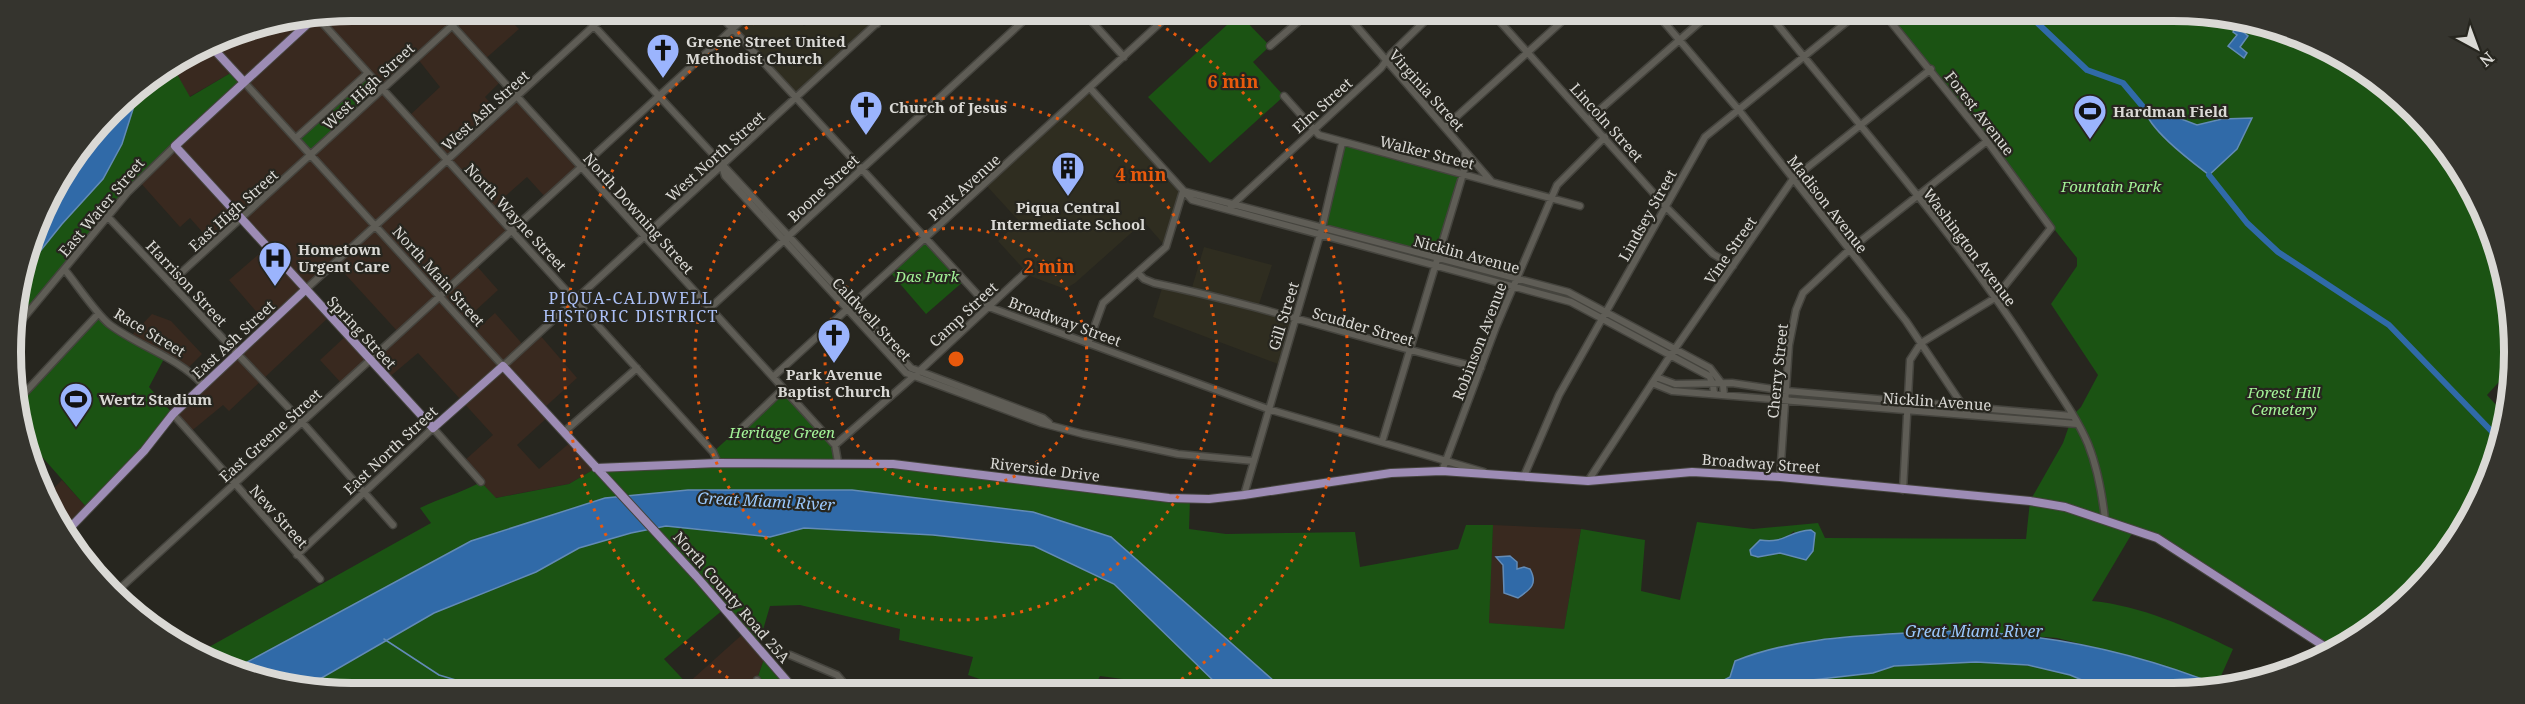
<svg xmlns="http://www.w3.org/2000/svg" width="2525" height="704" font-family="'Noto Serif',serif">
	<rect width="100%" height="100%" fill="#27261f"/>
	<path fill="#39291f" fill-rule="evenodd" d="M352 11H520L510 20 519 29 484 60 502 80 485 97 499 113 517 97 581 167 547 199 527 177 492 208 512 230 475 264 498 290 463 322 473 333 495 313 525 347 539 334 577 378 543 409 549 416 517 445 539 469 572 441 596 468 569 484 495 498 463 462 493 435 418 353 387 379 370 360 343 385 320 360 347 335 370 360 399 333 335 263 305 290 330 316 229 411 223 405 189 433 173 414 268 325 229 280 267 247 241 219 213 244 190 218 180 227 139 181 234 71 189 97 173 67 222 36ZM417 58 440 87 408 117 383 90Z
		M152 314 171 321 202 354 187 369 131 336Z
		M62 480 88 509 67 531 48 494Z
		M1493 525 1581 529 1564 630 1488 623Z
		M745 632 765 656 754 688H691L686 685Z"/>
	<path fill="#2f2d20" d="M751 12H790L804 26 820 12H867L877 24 796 98 733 29Z
		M1090 88 1183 191 1166 247 1146 224 1139 226 1075 283 1065 289 1030 276 998 241 1019 221 985 184Z
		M1204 247 1272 265 1258 307 1294 319 1281 365 1153 317 1163 285 1191 291Z"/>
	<path fill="#1b5313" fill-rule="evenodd" d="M1239 14 1270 46 1253 62 1284 96 1210 163 1148 97Z
		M1886 16 2239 17 2362 68 2457 162 2508 285V372L2487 395 2508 418 2469 522 2414 594 2333 652 2185 554 2134 530 2092 601C2142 606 2188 627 2233 649L2217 685 2145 660 2057 638 1985 632 1940 631 1819 640 1789 645 1735 660 1730 677 1705 690 1283 689 1151 573 1033 512 852 490H688L605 498 471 541 238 667 200 652 431 523 420 508C440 498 461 493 481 482L496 498 569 484 596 468 718 463 713 452 783 389 835 445 839 462 893 464 1190 499 1189 529 1226 534 1355 532 1360 567 1458 549 1466 525H1493L1489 623 1564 629 1581 529 1645 540 1641 591 1680 600 1697 522 1753 529 1818 523 1825 538 2026 539 2030 501 2063 443 2070 423 2076 424 2072 416 2081 407 2098 375 2051 304 2077 266V258ZM2155 109 2197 125 2222 119 2200 167 2146 117ZM1794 531 1806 560 1780 553 1758 557 1760 540C1776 543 1783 541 1794 531Z
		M173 67 190 97 234 71 244 82 148 171 11 329 29 265 62 224 103 179 122 144 140 87Z
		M368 73 383 90 312 155 296 138Z
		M1342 143 1462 174 1439 258 1322 228Z
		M926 238 965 280 926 314 889 271Z
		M98 314 111 325 166 355 149 387 173 414 88 509 22 434 18 400Z
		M666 526 770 537 804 528 933 535 1034 546 1114 584 1222 689H1170L1160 684 1100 676 1093 689 1006 688 968 675 973 657 899 640 900 629 800 605 770 606 758 647 724 609 664 659 691 688 306 687 434 613 536 572 579 548 631 533Z
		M765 656 793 688H754Z
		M1976 662C2012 664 2077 666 2106 690H1775L1803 681 1873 673 1894 666Z"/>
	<path fill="#306aa8" stroke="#638bb6" stroke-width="1.5" d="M2236 26 2248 36 2240 47 2247 53 2244 58 2228 46 2237 35 2233 32Z
		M140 87 122 144 103 179 62 224 29 265 46 201 127 95Z
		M2144 108 2155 109 2197 125 2222 119 2252 118 2237 149 2209 175C2191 161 2149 130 2144 108Z
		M688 490H852L1033 512 1111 537 1283 689H1222L1114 584 1034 546 933 535 804 528 770 537 666 526 631 533 579 548 536 572 434 613 306 687H286L238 667 471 541 605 498Z
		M1811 530 1815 533 1813 551 1806 560 1780 553 1758 557 1751 555 1750 550 1760 540C1786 544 1787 531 1811 530Z
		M1510 556 1517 562V569L1524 567 1530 569C1538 584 1531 589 1518 598L1504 593 1503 565 1496 557Z
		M1940 631C2038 631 2134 651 2225 688L2217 691 2106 690 2070 675 2028 665 1976 662 1894 666 1873 673 1803 681 1775 690H1705L1730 677 1735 661C1800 635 1871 636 1940 631Z"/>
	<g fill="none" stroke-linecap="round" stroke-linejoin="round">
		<path stroke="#638bb6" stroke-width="1.5" d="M384 639 439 675 479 687
			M642 688 654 685 661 688"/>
		<path stroke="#306aa8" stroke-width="6" d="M2030 16 2087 70 2123 83 2144 108
			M2209 175 2247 223 2278 252 2389 325 2500 440"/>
		<defs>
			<path id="minor" d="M439 11 835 445 838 462
				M580 11 911 368 1043 418 1049 423
				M717 12 989 307 1268 409 1484 472
				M867 12 877 24
				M1084 13 1124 57
				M1346 14 1491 181
				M1493 14 1665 206 1713 254 1733 266
				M1658 15 1738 109 1906 321 1969 415
				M1770 15C1860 127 1956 234 2034 355 2052 384 2075 413 2088 444 2098 469 2102 493 2105 519
				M1886 16 1987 141 2051 228 1995 298 1921 343 1910 360 1903 490
				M317 17 713 452 718 463
				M1270 46 1307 14
				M244 82 503 366 889 12
				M1090 88 1192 200 1571 302 1709 376 1713 384 1714 394
				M1284 96 1319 135 1580 206
				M1588 120 1708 15
				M1445 127 1569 15
				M296 138 368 73
				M722 166 725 176 906 373 1041 423 1083 434 1178 454 1254 461
				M1183 191 1568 292 1710 368 1723 385 1724 395
				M1231 206 1381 68 1391 54 1432 14
				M108 217 302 422 393 525
				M65 270C78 286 95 312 109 324 139 347 176 356 202 384
				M1138 273 1144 279 1154 283C1264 306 1371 342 1481 368
				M171 282 468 11
				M305 290 610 11
				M710 308 1032 13
				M12 332 128 192 175 146
				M1088 344 1103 303 1166 247 1183 191
				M773 377 1171 13
				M1656 377 1675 384 1732 383 1786 391 2072 416
				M1652 383 1672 391 2077 424
				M18 400 98 314
				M173 414 320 579
				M739 431 783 389
				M564 432 637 368
				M1382 442 1466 164 1465 151
				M835 445 914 376 1026 272
				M1442 471 1496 327 1557 185 1605 137
				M1524 476 1559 395 1705 137 1854 16
				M1780 477 1789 345 1796 310 1803 293 1849 250 1987 141
				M1588 481 1670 356 1793 179 1931 69
				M1244 495 1322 228 1342 143
				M297 555 433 428 481 482
				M116 592 751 12
				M790 655 837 675 848 688
				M754 688 757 680
				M848 688H873"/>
			<path id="major" d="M314 18 175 146 433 428 503 366 696 576 793 688
				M209 44 244 82
				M596 468 718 463 893 464 1169 498 1209 499 1244 495 1391 473 1442 471 1588 481 1692 472 1780 477 2030 501 2065 507 2157 538 2333 652
				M67 531 144 451 173 414 305 290"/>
		</defs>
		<use href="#minor" stroke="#45443e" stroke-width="9"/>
		<use href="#major" stroke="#45443e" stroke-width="10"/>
		<use href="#minor" stroke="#5f5d56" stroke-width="6"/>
		<use href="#major" stroke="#9d8cb5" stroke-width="8"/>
	</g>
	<g fill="none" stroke="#e8590c" stroke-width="3" stroke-dasharray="3 6">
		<circle cx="956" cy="359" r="131"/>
		<circle cx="956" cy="359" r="261"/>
		<path d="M743 688A392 392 0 0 1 772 13M1143 15A392 392 0 0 1 1169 688"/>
	</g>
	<defs>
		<symbol id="church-pin" viewBox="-11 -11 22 30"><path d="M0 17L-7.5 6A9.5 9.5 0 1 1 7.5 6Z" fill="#9bb4fd" stroke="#27261f"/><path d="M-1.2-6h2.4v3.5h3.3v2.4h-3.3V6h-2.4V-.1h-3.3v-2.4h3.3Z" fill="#111"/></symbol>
		<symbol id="stadium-pin" viewBox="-11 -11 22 30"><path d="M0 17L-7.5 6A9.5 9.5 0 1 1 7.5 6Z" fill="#9bb4fd" stroke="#27261f"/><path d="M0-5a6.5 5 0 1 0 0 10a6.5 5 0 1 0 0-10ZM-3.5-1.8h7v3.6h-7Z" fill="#111"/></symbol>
		<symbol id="building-pin" viewBox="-11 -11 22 30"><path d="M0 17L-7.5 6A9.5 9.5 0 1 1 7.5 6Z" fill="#9bb4fd" stroke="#27261f"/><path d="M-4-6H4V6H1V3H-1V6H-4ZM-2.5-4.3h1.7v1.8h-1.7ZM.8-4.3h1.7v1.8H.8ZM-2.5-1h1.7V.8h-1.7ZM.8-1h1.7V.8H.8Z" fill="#111"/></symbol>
		<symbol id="hospital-pin" viewBox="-11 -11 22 30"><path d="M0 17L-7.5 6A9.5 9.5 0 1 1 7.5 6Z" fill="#9bb4fd" stroke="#27261f"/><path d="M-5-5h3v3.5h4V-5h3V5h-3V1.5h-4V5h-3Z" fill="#111"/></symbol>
	</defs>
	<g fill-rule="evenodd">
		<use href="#church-pin" x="644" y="31" width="38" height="52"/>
		<use href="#church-pin" x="847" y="88" width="38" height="52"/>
		<use href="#stadium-pin" x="2071" y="92" width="38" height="52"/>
		<use href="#building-pin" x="1049" y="149" width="38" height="52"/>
		<use href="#hospital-pin" x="256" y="239" width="38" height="52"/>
		<use href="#church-pin" x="815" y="316" width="38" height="52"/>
		<use href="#stadium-pin" x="57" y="380" width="38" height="52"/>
	</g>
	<g text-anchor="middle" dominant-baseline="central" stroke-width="4.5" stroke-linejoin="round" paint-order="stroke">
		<g font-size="15" font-weight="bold" fill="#dad9d5" stroke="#27261f" text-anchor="start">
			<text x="686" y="41">Greene Street United<tspan x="686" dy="17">Methodist Church</tspan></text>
			<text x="889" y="107">Church of Jesus</text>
			<text x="2113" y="111">Hardman Field</text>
			<text x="1068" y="207" text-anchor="middle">Piqua Central<tspan x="1068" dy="17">Intermediate School</tspan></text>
			<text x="298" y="249">Hometown<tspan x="298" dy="17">Urgent Care</tspan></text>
			<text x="834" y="374" text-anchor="middle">Park Avenue<tspan x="834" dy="17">Baptist Church</tspan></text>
			<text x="99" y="399">Wertz Stadium</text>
		</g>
		<g font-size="15" fill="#dad9d5" stroke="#27261f">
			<text transform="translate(368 86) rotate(-43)">West High Street</text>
			<text transform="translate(1427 90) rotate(48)">Virginia Street</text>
			<text transform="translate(1322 105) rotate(-42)">Elm Street</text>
			<text transform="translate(485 110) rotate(-42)">West Ash Street</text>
			<text transform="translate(1980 113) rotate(52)">Forest Avenue</text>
			<text transform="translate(1607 122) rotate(48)">Lincoln Street</text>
			<text transform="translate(1427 152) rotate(14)">Walker Street</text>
			<text transform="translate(715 156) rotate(-42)">West North Street</text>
			<text transform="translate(964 187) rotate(-42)">Park Avenue</text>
			<text transform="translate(823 188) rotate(-43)">Boone Street</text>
			<text transform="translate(1828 204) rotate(52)">Madison Avenue</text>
			<text transform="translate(101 207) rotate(-50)">East Water Street</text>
			<text transform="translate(233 210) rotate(-42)">East High Street</text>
			<text transform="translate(639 213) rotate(48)">North Downing Street</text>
			<text transform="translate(1647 215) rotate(-61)">Lindsey Street</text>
			<text transform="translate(516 217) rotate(47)">North Wayne Street</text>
			<text transform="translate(1970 247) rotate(53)">Washington Avenue</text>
			<text transform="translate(1730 250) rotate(-55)">Vine Street</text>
			<text transform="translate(1467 254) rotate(15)">Nicklin Avenue</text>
			<text transform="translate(439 276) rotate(48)">North Main Street</text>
			<text transform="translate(187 283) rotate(47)">Harrison Street</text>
			<text transform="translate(963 314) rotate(-43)">Camp Street</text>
			<text transform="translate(1283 316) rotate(-73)">Gill Street</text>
			<text transform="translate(872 319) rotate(47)">Caldwell Street</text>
			<text transform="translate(1065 321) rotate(20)">Broadway Street</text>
			<text transform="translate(1363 326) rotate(16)">Scudder Street</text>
			<text transform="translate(150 332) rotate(31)">Race Street</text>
			<text transform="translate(362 332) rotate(47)">Spring Street</text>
			<text transform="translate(233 339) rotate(-43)">East Ash Street</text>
			<text transform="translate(1479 341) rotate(-69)">Robinson Avenue</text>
			<text transform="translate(1777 371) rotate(-84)">Cherry Street</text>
			<text transform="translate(1937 401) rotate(4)">Nicklin Avenue</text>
			<text transform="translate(270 435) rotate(-42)">East Greene Street</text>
			<text transform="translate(390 450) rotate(-43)">East North Street</text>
			<text transform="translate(1761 463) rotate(4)">Broadway Street</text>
			<text transform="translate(1045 469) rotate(7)">Riverside Drive</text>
			<text transform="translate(279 516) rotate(48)">New Street</text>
			<text transform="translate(732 597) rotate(49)">North County Road 25A</text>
		</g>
		<g font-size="15" font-style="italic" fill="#a3f397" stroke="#27261f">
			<text x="2111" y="186">Fountain Park</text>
			<text x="927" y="276">Das Park</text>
			<text x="2284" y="392">Forest Hill<tspan x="2284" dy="17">Cemetery</tspan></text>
			<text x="782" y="432">Heritage Green</text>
		</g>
		<g font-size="16" letter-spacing="1.5" fill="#acc0f6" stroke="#27261f">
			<text x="631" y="298">PIQUA-CALDWELL<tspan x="631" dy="18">HISTORIC DISTRICT</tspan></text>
		</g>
		<g font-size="16" font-style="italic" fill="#9ac7fb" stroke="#27261f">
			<text transform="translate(766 501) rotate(3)">Great Miami River</text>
			<text x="1974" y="631">Great Miami River</text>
		</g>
	</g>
	<path d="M0 0H2525V704H0ZM352 21H2173A331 331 0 0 1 2504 352V352A331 331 0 0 1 2173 683H352A331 331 0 0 1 21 352V352A331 331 0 0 1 352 21Z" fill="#35342e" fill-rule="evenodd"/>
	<path fill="none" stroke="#dad9d5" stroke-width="8" d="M352 21H2173A331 331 0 0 1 2504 352V352A331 331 0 0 1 2173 683H352A331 331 0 0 1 21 352V352A331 331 0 0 1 352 21Z"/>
	<circle cx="956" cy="359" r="9" fill="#e8590c" stroke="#27261f" stroke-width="3"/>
	<g font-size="18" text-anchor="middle" font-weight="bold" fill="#e8590c" stroke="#27261f" stroke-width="4.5" stroke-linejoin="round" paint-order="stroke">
		<text x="1233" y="88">6 min</text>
		<text x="1141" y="181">4 min</text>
		<text x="1049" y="273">2 min</text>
	</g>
	<g transform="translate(2477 48) rotate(139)" stroke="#27261f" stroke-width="4.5" paint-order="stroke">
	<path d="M0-4.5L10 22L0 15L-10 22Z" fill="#dad9d5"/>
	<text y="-9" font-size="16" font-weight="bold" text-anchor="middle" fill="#dad9d5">N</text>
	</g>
</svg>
